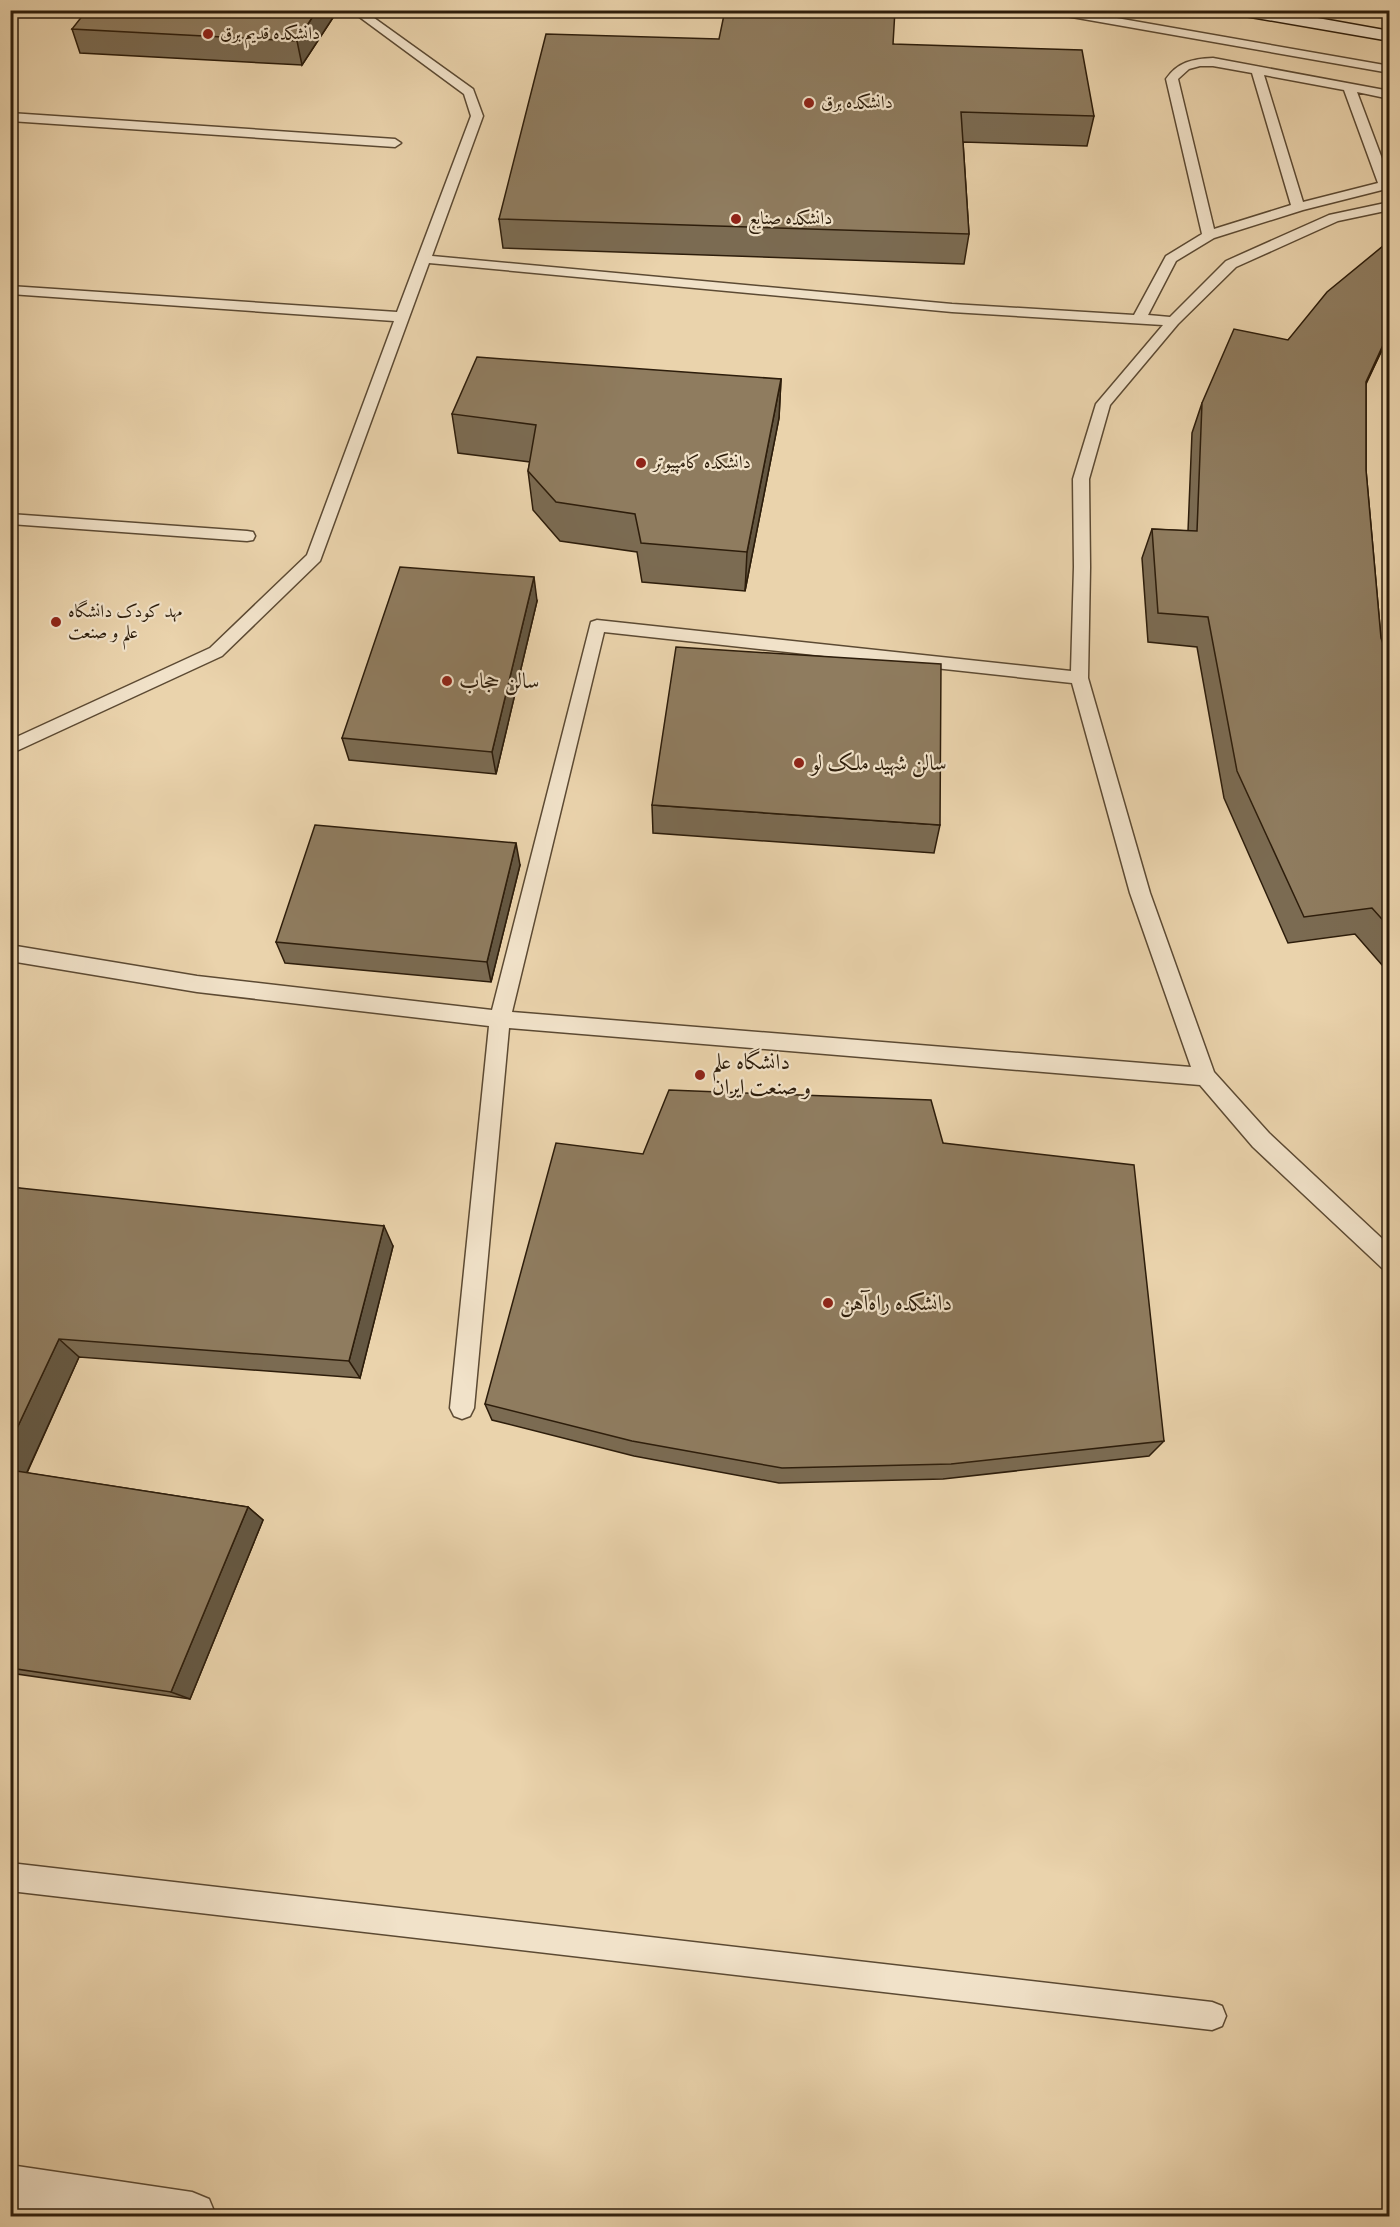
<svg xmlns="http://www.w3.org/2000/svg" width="1400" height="2227" font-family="'IM FELL DW Pica',Amiri,serif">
	<rect width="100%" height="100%" fill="#ead3ac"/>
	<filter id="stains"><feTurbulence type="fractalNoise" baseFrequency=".00333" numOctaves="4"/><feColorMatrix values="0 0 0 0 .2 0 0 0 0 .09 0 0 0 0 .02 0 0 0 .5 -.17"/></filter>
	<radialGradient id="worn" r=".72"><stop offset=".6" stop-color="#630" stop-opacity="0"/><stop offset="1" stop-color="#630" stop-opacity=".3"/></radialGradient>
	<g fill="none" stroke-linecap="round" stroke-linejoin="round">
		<defs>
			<path id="lane" d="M350 10H363L473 89 483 116 432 256 952 304 1134 315 1166 256 1202 234 1166 79C1178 62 1192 59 1213 58L1390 91V99L1357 92 1390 180V188L1303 210 1214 238 1176 261 1148 315 1170 317 1226 261 1329 215 1390 202V210L1338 221 1236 267 1178 324 1110 405 1089 479 1090 567 1088 678 1150 893 1214 1072 1269 1133 1390 1246V1271L1382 1268 1253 1147 1200 1085 509 1028 474 1408 470 1416 462 1419 454 1416 450 1408 489 1026 197 992 10 961V945L197 976 492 1010 591 622 597 620 1071 671 1074 567 1073 479 1096 404 1163 325 952 312 429 263 320 561 222 656 10 754V740L210 648 307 555 394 321 10 294V286L397 312 471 116 464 94ZM1200 66H1213L1252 73 1291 205 1214 229 1178 79 1189 69ZM1264 75 1344 90 1378 183 1303 202ZM604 632 1072 683 1130 893 1191 1067 512 1012Z
				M1044 10H1071L1390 66V73L1049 13Z
				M10 113 395 139 401 143 395 147 10 121Z
				M10 514 247 531 253 532 255 536 253 540 247 541 10 524Z
				M10 1863 1212 2002 1222 2006 1226 2016 1222 2026 1212 2030 10 1891Z"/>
			<path id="street" d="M10 2165 192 2192 209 2199 216 2216H34L10 2213Z"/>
			<path id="secondary" d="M1231 10H1273L1390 31V41L1239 15Z"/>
		</defs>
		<use href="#lane" stroke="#5c4a33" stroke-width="3"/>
		<use href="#street" stroke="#5c4a33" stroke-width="3"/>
		<use href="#secondary" stroke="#2d1d0b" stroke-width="3"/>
		<use href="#lane" fill="#f1e2c9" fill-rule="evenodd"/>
		<use href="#street" fill="#f1e2c9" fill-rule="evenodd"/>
		<use href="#secondary" fill="#f1e2c9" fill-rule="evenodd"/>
	</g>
	<path fill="#7b6b52" stroke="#2d1d0b" stroke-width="1.5" d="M334 16 302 65 80 53 72 29Z
		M893 44 1094 116 1087 146 963 142 969 234 964 264 503 248 499 219Z
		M1389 244V345L1382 350 1366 383V470L1381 638 1389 660V973L1355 934 1288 943 1224 798 1197 647 1148 642 1142 558 1152 529 1188 531 1192 433 1202 403 1288 340Z
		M781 379 779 418 745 591 642 582 637 552 560 541 533 510 528 471 530 462 458 453 452 414Z
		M537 601 496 774 349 760 342 738Z
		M652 805 940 825 934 853 653 833Z
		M520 865 491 982 285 963 276 942Z
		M943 1143 1164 1441 1149 1456 943 1479 779 1483 634 1456 492 1420 485 1404Z
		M10 1187 393 1246 360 1378 79 1357 27 1473 248 1507 263 1520 190 1699 10 1673Z"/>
	<path fill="#645742" stroke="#2d1d0b" stroke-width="1.5" d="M317 10H333L334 16 302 65 297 41Z
		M1389 332V345L1382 350 1353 412Z
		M781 379 779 418 745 591 747 552Z
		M534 577 537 601 496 774 492 752Z
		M516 843 520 865 491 982 487 962Z
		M384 1226 393 1246 360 1378 349 1361Z
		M59 1339 79 1357 22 1483 10 1476V1443Z
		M248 1507 263 1520 190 1699 171 1692Z"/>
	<path fill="#8f7c5f" stroke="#2d1d0b" stroke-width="1.5" d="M87 10H317L297 41 72 29Z
		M725 10H895L893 44 1082 50 1094 116 961 112 969 234 499 219 546 34 719 39Z
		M1389 244V332L1366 382V470L1381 638 1389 660V927L1372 908 1304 917 1237 771 1208 617 1158 613 1152 529 1197 531 1202 403 1234 329 1288 340 1327 292 1383 246Z
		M477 357 781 379 747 552 641 543 635 514 556 502 528 471 536 425 452 414Z
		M400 567 534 577 492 752 342 738Z
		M676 647 941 664 940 825 652 805Z
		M315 825 516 843 487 962 276 942Z
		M669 1090 931 1100 943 1143 1134 1165 1164 1441 951 1464 782 1468 632 1441 485 1404 556 1143 643 1154Z
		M10 1187 384 1226 349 1361 59 1339 10 1443Z
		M10 1470 248 1507 171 1692 10 1668Z"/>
	<g fill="#8f2418" stroke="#f1e2c9" stroke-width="2">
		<circle cx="208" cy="34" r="6"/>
		<circle cx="809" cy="103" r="6"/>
		<circle cx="736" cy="219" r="6"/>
		<circle cx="641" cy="463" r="6"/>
		<circle cx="56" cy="622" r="6"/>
		<circle cx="447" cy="681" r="6"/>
		<circle cx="799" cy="763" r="6"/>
		<circle cx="700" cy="1075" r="6"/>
		<circle cx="828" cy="1303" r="6"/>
	</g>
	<g text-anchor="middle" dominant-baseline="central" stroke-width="4.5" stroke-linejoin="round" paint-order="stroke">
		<g font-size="18" fill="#2d1d0b" stroke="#f1e2c9" text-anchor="start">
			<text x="220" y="34">دانشکده قدیم برق</text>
			<text x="821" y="103">دانشکده برق</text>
			<text x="748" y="219">دانشکده صنایع</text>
			<text x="653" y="463">دانشکده کامپیوتر</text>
			<text x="68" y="612">مهد کودک دانشگاه<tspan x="68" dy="21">علم و صنعت</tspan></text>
		</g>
		<g font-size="22" fill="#2d1d0b" stroke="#f1e2c9" text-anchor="start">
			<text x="459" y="681">سالن حجاب</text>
			<text x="811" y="763">سالن شهید ملک لو</text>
			<text x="712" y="1062">دانشگاه علم<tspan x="712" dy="25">و صنعت ایران</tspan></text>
			<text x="840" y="1303">دانشکده راه‌آهن</text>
		</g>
	</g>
	<rect width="1400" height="2227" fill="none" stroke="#ead3ac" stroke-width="36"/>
	<rect x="12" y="12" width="1376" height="2203" fill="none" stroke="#2d1d0b" stroke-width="3"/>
	<rect x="18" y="18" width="1364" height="2191" fill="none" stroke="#2d1d0b" stroke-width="1.5"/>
	<rect width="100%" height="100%" filter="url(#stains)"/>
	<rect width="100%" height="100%" fill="url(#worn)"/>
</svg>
